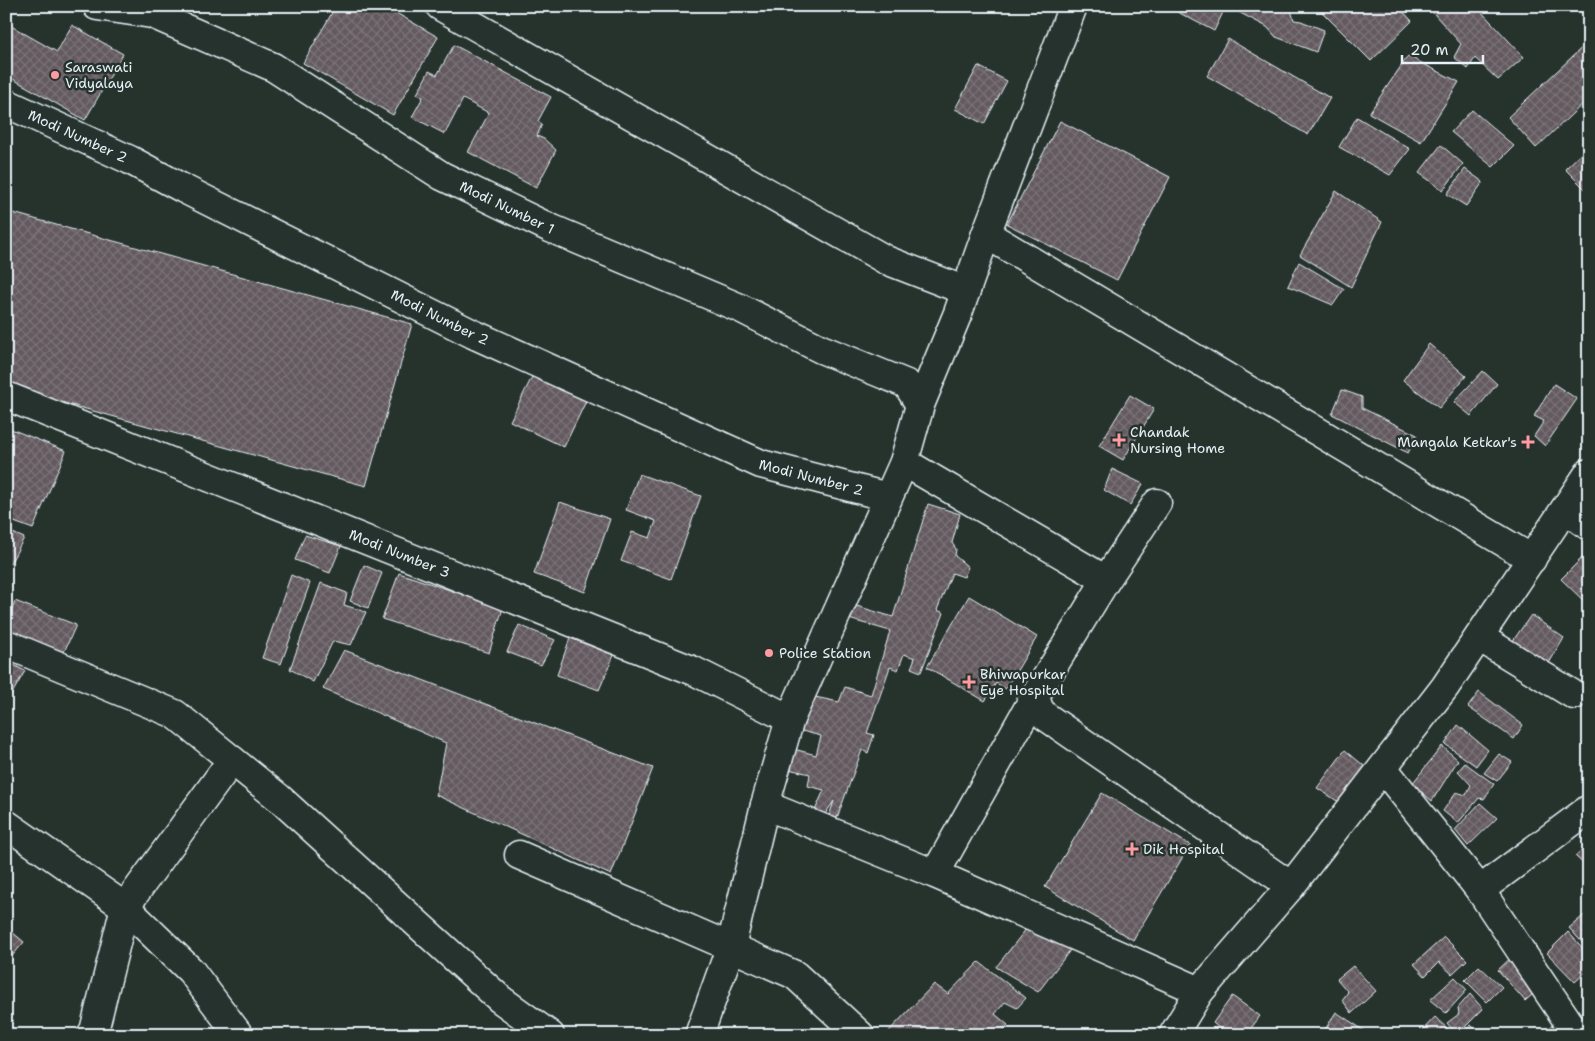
<svg xmlns="http://www.w3.org/2000/svg" width="1595" height="1041" font-family="'Shantell Sans',sans-serif">
	<defs>
		<pattern id="building-cross-hatch" width="8" height="8" patternUnits="userSpaceOnUse" patternTransform="scale(1.25)"><rect width="8" height="8" fill="#645a5e"/><path d="M0 0l8 8M0 8l8-8" fill="none" stroke="#7a7276"/></pattern>
	</defs>
	<rect width="100%" height="100%" fill="#26332d"/>
	<filter id="ink" filterUnits="userSpaceOnUse"><feTurbulence type="fractalNoise" baseFrequency=".02" numOctaves="2"/><feDisplacementMap in="SourceGraphic" scale="10" xChannelSelector="R" yChannelSelector="G"/><feConvolveMatrix kernelMatrix="1 2 1 2 8 2 1 2 1" color-interpolation-filters="sRGB"/></filter>
	<g filter="url(#ink)">
		<path fill="url(#building-cross-hatch)" stroke="#e8f1f8" d="M336 6H384L438 37 393 115 303 63Z
			M1166 6H1226L1214 31Z
			M1227 6H1293L1291 10 1294 20 1301 21 1324 30 1316 52 1276 37 1267 27Z
			M1316 6H1398L1412 21 1371 61Z
			M1427 6H1476L1524 57 1498 80 1475 58 1468 69 1454 57 1461 44Z
			M6 23 57 52 72 25 123 54 85 120 6 75Z
			M1228 39 1330 98 1308 135 1207 76Z
			M1589 41V98L1536 148 1508 117Z
			M454 45 551 97 538 121 542 124 537 136 544 139 556 150 536 188 468 152 489 113 463 99 445 134 412 117 423 97 417 94 429 71 437 75Z
			M1408 56 1459 82 1421 142 1369 113Z
			M978 66 1007 81 984 124 955 109Z
			M1472 110 1514 146 1493 167 1451 132Z
			M1357 117 1410 149 1390 175 1339 147Z
			M1060 121 1170 177 1117 280 1007 224Z
			M1441 145 1463 164 1443 190 1419 173Z
			M1589 146V193L1565 169Z
			M1465 169 1483 182 1466 206 1447 194Z
			M1336 191 1382 222 1351 287 1300 255Z
			M6 211 412 324 366 486 6 387Z
			M1299 262 1344 289 1333 305 1288 286Z
			M1429 344 1466 376 1439 408 1403 380Z
			M1483 371 1497 384 1471 416 1454 402Z
			M534 373 587 399 564 447 510 421Z
			M1554 384 1577 399 1545 446 1534 436 1544 421 1534 416Z
			M1342 390 1362 397V408L1417 435 1408 453 1332 414Z
			M1130 395 1154 409 1123 460 1099 446Z
			M6 427 66 451 33 529 6 519Z
			M1112 469 1143 484 1130 505 1104 490Z
			M639 474 701 496 671 579 621 561 632 532 650 538 656 521 626 510Z
			M560 502 610 519 585 592 534 574Z
			M928 504 960 514 952 543 956 549 955 556 968 567 964 577 952 573 937 610 944 613 921 672 911 668 915 658 904 654 898 670 890 667 867 733 874 735 868 753 862 750 837 818 829 816 834 801 823 817 813 815 824 790 808 786 810 774 784 768 790 748 816 755 821 736 802 731 796 724 810 696 839 702 845 687 871 695 890 631 842 617 847 603 893 617Z
			M6 530 24 538 10 564 6 563Z
			M305 535 341 546 330 573 295 560Z
			M1589 551V606L1561 579Z
			M364 565 382 573 368 608 350 601Z
			M399 573 503 608 489 653 382 619Z
			M291 575 310 583 281 664 262 658Z
			M321 583 347 593 344 605 366 612 351 645 333 641 313 682 290 669Z
			M969 596 1037 637 1006 689 996 683 985 701 927 667Z
			M15 601 76 625 64 652 6 631V624Z
			M1531 615 1564 638 1546 668 1510 645Z
			M519 625 555 640 541 665 507 652Z
			M570 638 614 655 599 690 557 675Z
			M344 650 653 768 611 875 436 795 446 743 323 689Z
			M6 661 25 671 6 704Z
			M1479 692 1523 725 1514 739 1468 707Z
			M1458 725 1488 750 1476 766 1445 744Z
			M1442 746 1458 760 1432 801 1412 784Z
			M1345 750 1369 770 1342 804 1317 788Z
			M1499 754 1512 762 1497 781 1484 773Z
			M1465 763 1494 784 1484 799 1479 798 1458 823 1443 811 1456 792 1466 795 1471 785 1458 771Z
			M1102 793 1190 845 1133 940 1045 887Z
			M1480 803 1497 818 1468 846 1455 830Z
			M1589 845V869L1575 856Z
			M1589 911V950L1569 928Z
			M6 927 24 942 8 961 6 959Z
			M1027 928 1071 949 1038 992 996 967Z
			M1568 932 1589 955V969L1575 982 1547 953Z
			M1444 937 1467 960 1452 974 1439 962 1425 976 1414 964Z
			M1516 953 1541 987 1525 1001 1498 970Z
			M979 962 1026 998 1017 1008 1005 1002 995 1014 1008 1025 999 1035H889L887 1033 934 984 948 994Z
			M1353 966 1376 991 1352 1013 1342 1000 1348 992 1337 979Z
			M1479 966 1502 987 1487 1002 1465 980Z
			M1455 977 1467 990 1446 1013 1430 1000Z
			M1470 994 1483 1009 1457 1035 1447 1023 1459 1014 1458 1008Z
			M1232 996 1260 1016 1246 1035H1227L1213 1023Z
			M1336 1012 1368 1033 1367 1035H1326L1323 1033Z
			M1435 1017 1451 1032 1448 1035H1418Z
			M1558 1019 1570 1035H1541Z
			M1471 1025 1481 1035H1461Z"/>
		<g fill="none" stroke-linecap="round" stroke-linejoin="round">
			<defs>
				<g id="minor">
					<path id="s1" d="M97 6 152 14 273 67 442 176 550 228 740 308 821 349 907 384 920 405"/>
					<path d="M440 6 886 260 966 291"/>
					<path id="s2" d="M6 103 130 160 184 189 473 334 761 464 888 497"/>
					<path d="M986 234 1532 559"/>
					<path id="s3" d="M6 396 694 671 790 719"/>
					<path d="M904 462 1106 580"/>
					<path d="M1157 503 1106 580 1035 696 1039 709 1045 716 1291 886"/>
					<path d="M1565 509 1589 526"/>
					<path d="M1479 637 1574 695"/>
					<path d="M6 644 175 714 279 798 500 999 550 1035"/>
					<path d="M232 760 125 907 191 971 239 1035"/>
					<path d="M1383 768 1480 890 1577 1035"/>
					<path d="M765 805 935 874 1200 991"/>
					<path d="M6 824 125 907 94 1031 91 1035"/>
					<path d="M519 855 795 975 860 1035"/>
					<path d="M935 874 1035 696"/>
					<path d="M1480 890 1589 809"/>
					<path d="M1173 1035 1200 991 1291 886 1445 687 1589 473"/>
				</g>
				<path id="tertiary" d="M699 1035 731 946 765 805 790 719 904 462 920 405 958 313 986 234 1073 6"/>
			</defs>
			<use href="#minor" stroke="#e8f1f8" stroke-width="31"/>
			<use href="#tertiary" stroke="#e8f1f8" stroke-width="31"/>
			<use href="#minor" stroke="#26332d" stroke-width="28"/>
			<use href="#tertiary" stroke="#26332d" stroke-width="28"/>
		</g>
	</g>
	<g fill="#ff9aa2" stroke="#26332d" stroke-width="2">
		<circle cx="55" cy="75" r="5"/>
		<path d="M1116.5 432.5h5v5h5v5h-5v5h-5v-5h-5v-5h5z"/>
		<path d="M1525.5 434.5h5v5h5v5h-5v5h-5v-5h-5v-5h5z"/>
		<circle cx="769" cy="653" r="5"/>
		<path d="M966.5 674.5h5v5h5v5h-5v5h-5v-5h-5v-5h5z"/>
		<path d="M1129.5 841.5h5v5h5v5h-5v5h-5v-5h-5v-5h5z"/>
	</g>
	<g text-anchor="middle" dominant-baseline="central" stroke-width="5" stroke-linejoin="round" paint-order="stroke">
		<g font-size="14" fill="#e8f1f8" stroke="#26332d" text-anchor="start">
			<text x="65" y="67">Saraswati<tspan x="65" dy="16">Vidyalaya</tspan></text>
			<text x="1130" y="432">Chandak<tspan x="1130" dy="16">Nursing Home</tspan></text>
			<text x="1517" y="442" text-anchor="end">Mangala Ketkar's</text>
			<text x="779" y="653">Police Station</text>
			<text x="980" y="674">Bhiwapurkar<tspan x="980" dy="16">Eye Hospital</tspan></text>
			<text x="1143" y="849">Dik Hospital</text>
		</g>
		<g font-size="14" fill="#e8f1f8" stroke="#26332d">
			<text stroke="none"><textPath href="#s2" startOffset="79">Modi Number 2</textPath></text>
			<text stroke="none"><textPath href="#s1" startOffset="461">Modi Number 1</textPath></text>
			<text stroke="none"><textPath href="#s2" startOffset="484">Modi Number 2</textPath></text>
			<text stroke="none"><textPath href="#s2" startOffset="889">Modi Number 2</textPath></text>
			<text stroke="none"><textPath href="#s3" startOffset="424">Modi Number 3</textPath></text>
		</g>
	</g>
	<rect width="1595" height="1041" fill="none" stroke="#26332d" stroke-width="25"/>
	<rect x="12" y="12" width="1570" height="1016" fill="none" stroke="#e8f1f8" stroke-width="2" filter="url(#ink)"/>
	<path d="M1402 55v8h81v-8" fill="none" stroke="#e8f1f8" stroke-width="2.5"/>
	<text x="1410" y="55" font-size="15" fill="#e8f1f8" stroke="#26332d" stroke-width="4" paint-order="stroke">20 m</text>
</svg>
